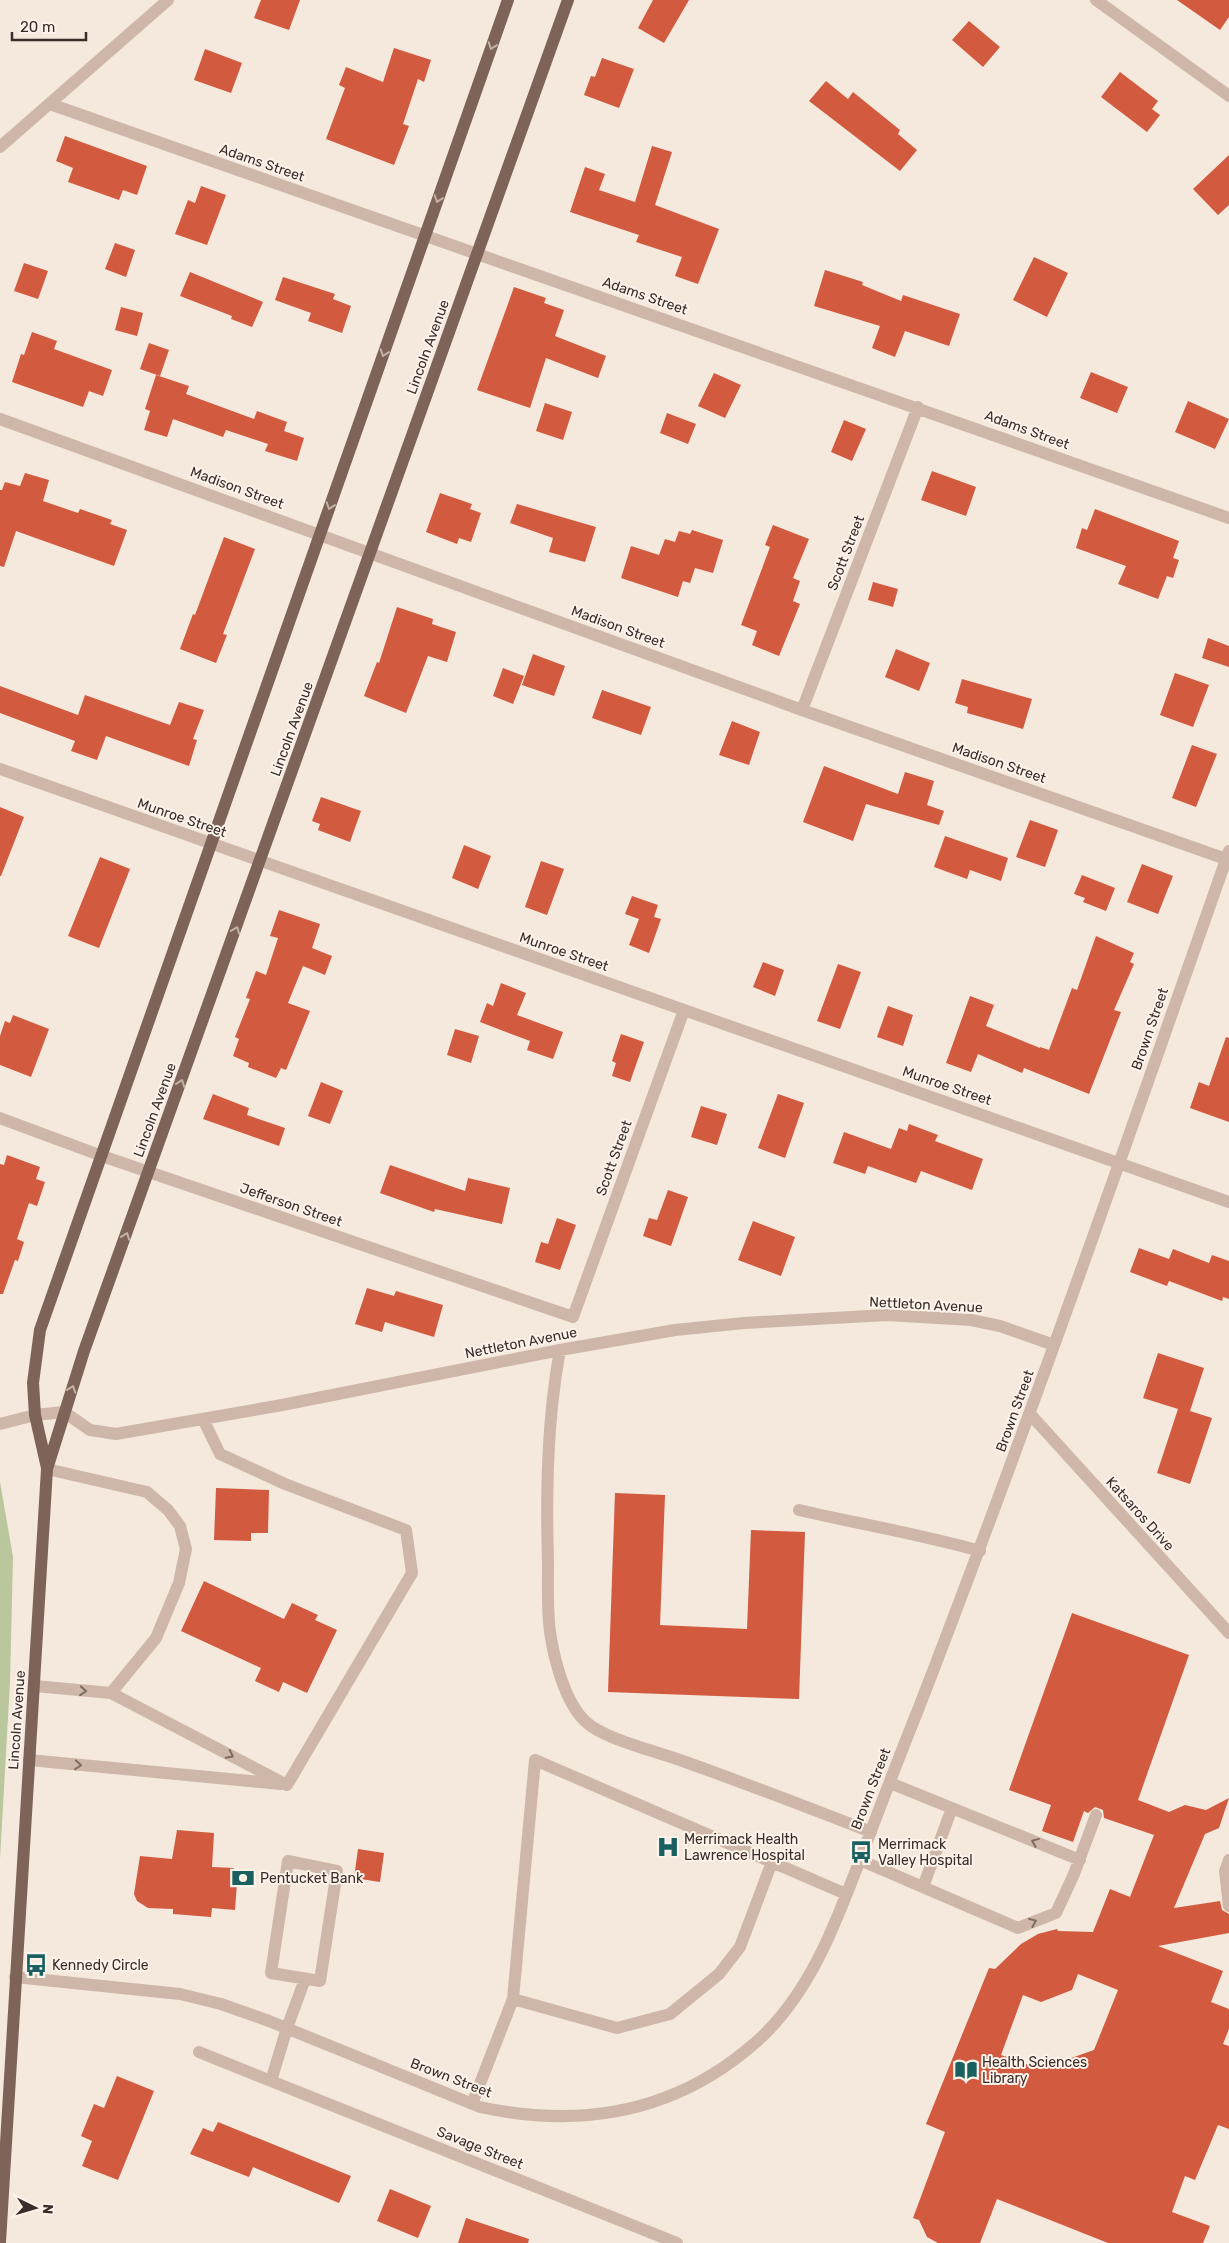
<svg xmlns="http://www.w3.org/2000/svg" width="1229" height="2243" font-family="Rubik,sans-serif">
	<rect width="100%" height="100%" fill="#f5e8dd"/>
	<path fill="#bac69b" d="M0 1482 13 1557 10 1682 0 1859Z"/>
	<path fill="#d15a3f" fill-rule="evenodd" d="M261 0H300L289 30 254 18Z
		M653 0H689L664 43 638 28Z
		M1177 0H1229V17L1220 30Z
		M969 21 1000 47 983 67 952 40Z
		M394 48 431 60 424 82 418 79 403 124 409 126 394 165 326 139 345 88 339 85 346 67 383 82Z
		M205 49 242 63 231 93 194 80Z
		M602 58 634 69 619 108 584 95 591 76 595 77Z
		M1120 72 1158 101 1152 109 1160 115 1147 132 1101 97Z
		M826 81 848 99 853 92 900 130 898 134 917 150 900 171 809 101Z
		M65 136 147 166 137 195 123 190 119 200 68 182 73 168 56 161Z
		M652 146 672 152 655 205 719 229 698 284 675 276 682 257 636 242 639 235 570 212 585 167 605 174 599 190 635 202Z
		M1229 155V205L1218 215 1193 189Z
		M201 186 226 195 207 245 175 234 188 200 195 203Z
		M115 243 135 250 126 277 105 269Z
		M1034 257 1068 273 1047 317 1013 300Z
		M24 263 48 271 38 299 14 291Z
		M825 270 863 282 862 285 901 301 903 295 960 314 949 346 905 331 895 357 872 348 880 326 814 306Z
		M190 272 263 302 252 327 231 319 232 316 180 296Z
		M283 277 335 294 333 299 351 306 342 333 308 321 311 313 275 300Z
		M514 287 546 298 544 303 564 310 555 336 606 356 598 378 546 358 530 408 477 390Z
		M121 307 143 313 137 336 115 330Z
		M32 332 57 341 54 349 112 370 103 396 89 391 83 407 12 382 21 354 24 355Z
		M149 343 169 350 160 376 140 369Z
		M1091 372 1128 387 1117 413 1080 398Z
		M714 373 741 385 725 418 698 406Z
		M156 375 189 386 186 394 254 419 257 411 287 422 284 431 304 438 297 461 265 451 268 444 226 430 223 437 173 419 167 437 144 430 150 411 145 409Z
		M1188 401 1229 419 1215 449 1175 432Z
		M545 403 572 412 563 440 536 431Z
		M667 413 696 424 688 444 660 433Z
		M844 420 866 429 852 461 831 452Z
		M932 471 976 487 966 516 921 500Z
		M25 473 49 480 43 501 78 513 80 509 112 520 110 524 127 530 114 566 16 531 4 567 0 566V490H2L5 482 20 486Z
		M440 493 472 504 470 509 481 513 471 542 459 538 457 544 426 532Z
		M517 504 596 527 585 562 549 552 553 538 510 523Z
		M1095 509 1179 541 1173 558 1179 560 1173 578 1167 576 1158 599 1118 584 1126 566 1076 548 1082 528 1087 530Z
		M773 525 809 539 793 578 800 581 793 601 800 604 779 656 752 645 757 631 741 625 770 547 765 545Z
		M692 530 723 540 713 573 695 568 690 583 683 581 678 597 621 578 631 546 659 555 665 539 675 542 679 531 690 534Z
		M224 537 255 549 223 634 227 635 216 663 180 649 193 614 195 615Z
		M873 582 898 589 893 607 868 600Z
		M397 607 433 619 432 624 456 632 447 662 428 656 406 713 364 696 377 662 379 663Z
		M1208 638 1229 646V667L1202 658Z
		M896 649 930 663 919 691 885 677Z
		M533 654 565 666 554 696 522 685Z
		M503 668 524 676 513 704 493 696Z
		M1175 673 1209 685 1193 727 1160 715Z
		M962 679 1032 699 1023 729 967 713 968 707 955 703Z
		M0 686 78 715 85 695 170 725 179 702 204 710 193 739 197 740 189 766 106 736 97 760 71 751 75 741 0 713Z
		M602 690 651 707 641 735 592 718Z
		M732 721 760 732 749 765 719 755Z
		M1192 745 1217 754 1196 807 1172 798Z
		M824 766 898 794 905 772 934 781 927 805 944 811 939 825 866 804 853 841 803 822Z
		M321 797 361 811 350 842 318 830 320 824 312 821Z
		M0 807 24 817 1 876H0Z
		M1030 820 1058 830 1045 867 1016 857Z
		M945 836 1008 858 1001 881 970 870 967 879 934 867Z
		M464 845 491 856 478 889 452 878Z
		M100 857 130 869 99 948 68 936Z
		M541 861 564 869 547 915 525 907Z
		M1142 864 1173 876 1158 914 1127 902Z
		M1082 875 1115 888 1106 911 1083 902 1085 898 1074 894Z
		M632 896 658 905 654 917 661 919 649 953 629 945 639 919 625 914Z
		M279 910 320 924 312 948 332 956 325 975 303 966 288 1003 310 1011 286 1070 281 1068 276 1078 248 1067 249 1063 233 1056 239 1039 235 1037 250 999 246 998 256 971 266 975 278 938 270 936Z
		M1096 936 1134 953 1130 962 1134 964 1114 1010 1121 1012 1089 1094 1024 1068 1022 1073 978 1054 971 1072 946 1063 970 996 994 1005 986 1026 1040 1048V1047L1049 1050 1072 988 1077 990Z
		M763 962 784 970 775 996 753 987Z
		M838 964 861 972 840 1029 817 1021Z
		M501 983 526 993 517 1015 563 1032 553 1059 527 1050 530 1041 480 1022 487 1003 493 1006Z
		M888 1006 913 1015 903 1046 877 1037Z
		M13 1015 49 1029 31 1077 0 1065V1036L5 1021 10 1023Z
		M455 1029 479 1036 471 1063 447 1055Z
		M621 1034 644 1042 630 1082 612 1076 616 1063 612 1061Z
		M1226 1037 1229 1038V1122L1190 1108 1199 1082 1209 1086Z
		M321 1082 343 1091 330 1124 308 1116Z
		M213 1094 249 1108 247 1115 285 1128 279 1146 203 1119Z
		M778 1094 804 1103 785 1158 758 1148Z
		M701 1106 727 1114 717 1145 691 1137Z
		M909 1124 938 1135 935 1141 983 1159 972 1190 921 1171 916 1183 868 1166 865 1174 833 1163 844 1132 891 1149 899 1128 907 1131Z
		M7 1155 40 1167 36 1179 45 1182 37 1206 29 1203 17 1239 24 1242 18 1261 15 1260 3 1294H0V1164L4 1165Z
		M390 1165 465 1191 468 1178 510 1188 502 1224 435 1209 434 1212 380 1193Z
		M668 1190 688 1197 671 1246 643 1236 649 1218 657 1220Z
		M557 1218 576 1225 560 1270 535 1262 541 1242 548 1244Z
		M753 1221 795 1237 781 1276 738 1260Z
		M1139 1248 1169 1259 1173 1249 1209 1263 1212 1255 1229 1261V1299L1223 1297 1222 1301 1169 1281 1167 1286 1130 1272Z
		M367 1288 394 1296 396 1291 443 1305 434 1337 385 1322 382 1332 355 1324Z
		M1158 1353 1204 1368 1190 1411 1212 1418 1190 1484 1157 1473 1178 1409 1143 1398Z
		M216 1488 269 1490 268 1533H251V1541L214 1540Z
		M615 1493 665 1495 660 1625 747 1629 751 1530 805 1532 799 1699 608 1692Z
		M204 1581 284 1619 292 1603 318 1615 315 1620 337 1630 307 1693 283 1682 279 1692 255 1681 261 1668 181 1631Z
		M1072 1613 1189 1655 1138 1800 1169 1812 1185 1805 1206 1810 1229 1798 1219 1828 1205 1834 1174 1908 1220 1901 1222 1910 1229 1914V1933L1158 1946 1223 1971 1211 2002 1229 2009V2029L1223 2044 1229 2046V2129L1218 2125 1195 2180 1185 2176 1172 2212 1210 2226 1203 2243H1108L997 2199 980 2243H938L927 2237 919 2220 913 2218 945 2132 926 2124 989 1968 995 1969 1021 1944 1038 1934 1057 1929 1058 1931 1093 1932 1110 1889 1130 1897 1154 1835 1104 1818 1103 1810 1095 1807 1088 1813 1084 1811 1073 1842 1042 1831 1051 1805 1009 1790ZM1078 1974 1118 1990 1094 2050 1040 2069 1001 2055 1023 1995 1041 2002 1072 1990Z
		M177 1830 214 1833 212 1867 234 1868 232 1883H237L235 1910 212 1908 211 1917 173 1914V1909L148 1908 137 1901 134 1894 140 1856 172 1859Z
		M358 1849 384 1853 380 1882 354 1878Z
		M117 2076 154 2091 118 2180 82 2166 92 2141 81 2136 94 2104 104 2108Z
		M218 2122 351 2176 339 2203 253 2167 249 2177 190 2154 203 2128 213 2132Z
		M390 2189 431 2206 418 2238 377 2221Z
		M466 2218 529 2239 528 2243H458Z"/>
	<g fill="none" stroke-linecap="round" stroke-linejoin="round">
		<path stroke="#ceb7a8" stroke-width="12" d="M1096 0 1229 96
			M50 104 1229 518
			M0 147 168 0
			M0 419 802 710 1226 859
			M802 710 918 407
			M0 769 1229 1202
			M0 1118 102 1156 573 1317 684 1010
			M560 1350C547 1420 546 1493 548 1564 548 1586 547 1610 550 1632 554 1659 565 1703 586 1722 604 1739 655 1751 680 1760 744 1783 807 1807 871 1832
			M1030 1414 1229 1633
			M203 1419 220 1454 285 1484 406 1530 412 1573 287 1785
			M0 1424 35 1415 64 1412 90 1430 116 1434 282 1405 560 1350 675 1330 744 1323 887 1315 971 1320 1000 1326 1054 1345
			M47 1469 147 1492 168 1510 180 1526 186 1549 179 1583 156 1638 111 1693
			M799 1510C859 1524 920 1534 980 1551
			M35 1686 111 1693 287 1785
			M29 1760 281 1784
			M890 1783 1080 1860
			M860 1860 1018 1928 1056 1913 1074 1874 1096 1815
			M1229 1860 1225 1871 1229 1906
			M288 1861 337 1871 320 1981 271 1973Z
			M923 1887 952 1808
			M15 1977 180 1994 221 2004 269 2021 480 2107C582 2129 675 2113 755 2043 815 1991 841 1908 869 1836 885 1794 901 1752 918 1710 1028 1426 1128 1139 1229 851
			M305 1979 287 2028 271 2081 677 2243
			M513 1999 617 2028 670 2014 719 1974 740 1947 772 1862
			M199 2052 271 2081
			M472 2104 513 1999 535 1760 846 1894"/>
		<path stroke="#7e6358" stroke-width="12" d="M47 1468 35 1415 33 1383 40 1330 508 0
			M0 2242 47 1469 84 1351 568 0"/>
	</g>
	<defs><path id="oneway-chevron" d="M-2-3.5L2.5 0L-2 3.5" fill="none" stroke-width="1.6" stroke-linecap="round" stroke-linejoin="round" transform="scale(1.25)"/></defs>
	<g stroke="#c3b2a9">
		<use href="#oneway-chevron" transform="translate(492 46) rotate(109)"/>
		<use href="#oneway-chevron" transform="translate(438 199) rotate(109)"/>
		<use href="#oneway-chevron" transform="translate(384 353) rotate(109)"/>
		<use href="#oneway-chevron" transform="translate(330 506) rotate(109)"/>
		<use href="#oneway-chevron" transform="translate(236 930) rotate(-70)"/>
		<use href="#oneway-chevron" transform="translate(181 1083) rotate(-70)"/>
		<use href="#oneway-chevron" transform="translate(126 1236) rotate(-70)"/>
		<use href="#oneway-chevron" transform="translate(72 1389) rotate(-71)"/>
	</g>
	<g stroke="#7d6b62">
		<use href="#oneway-chevron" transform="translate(83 1691) rotate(5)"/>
		<use href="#oneway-chevron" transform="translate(230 1755) rotate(27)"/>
		<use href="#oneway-chevron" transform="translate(78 1765) rotate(5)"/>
		<use href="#oneway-chevron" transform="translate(1035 1842) rotate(-158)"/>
		<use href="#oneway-chevron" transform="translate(1033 1922) rotate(-22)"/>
	</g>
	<defs>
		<symbol id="hospital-bare" viewBox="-9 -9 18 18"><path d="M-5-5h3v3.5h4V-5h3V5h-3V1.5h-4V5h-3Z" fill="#1a6060" stroke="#fcf3eb" stroke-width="2.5" paint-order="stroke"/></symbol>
		<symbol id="bus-bare" viewBox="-9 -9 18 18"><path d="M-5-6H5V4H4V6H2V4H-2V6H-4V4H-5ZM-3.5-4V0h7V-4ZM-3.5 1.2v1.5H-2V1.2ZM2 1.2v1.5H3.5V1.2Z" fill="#1a6060" stroke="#fcf3eb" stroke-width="2.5" paint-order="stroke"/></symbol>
		<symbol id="bank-bare" viewBox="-9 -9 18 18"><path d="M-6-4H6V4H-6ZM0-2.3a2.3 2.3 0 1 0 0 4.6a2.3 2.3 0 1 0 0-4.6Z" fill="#1a6060" stroke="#fcf3eb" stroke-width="2.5" paint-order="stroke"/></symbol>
		<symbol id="library-bare" viewBox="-9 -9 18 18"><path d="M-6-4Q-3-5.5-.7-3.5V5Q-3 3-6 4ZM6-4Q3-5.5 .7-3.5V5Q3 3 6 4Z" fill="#1a6060" stroke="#fcf3eb" stroke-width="2.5" paint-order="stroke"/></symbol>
	</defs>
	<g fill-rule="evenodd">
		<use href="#hospital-bare" x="652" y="1831" width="32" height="32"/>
		<use href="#bus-bare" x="845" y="1836" width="32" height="32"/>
		<use href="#bank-bare" x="227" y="1862" width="32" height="32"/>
		<use href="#bus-bare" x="20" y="1949" width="32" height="32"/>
		<use href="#library-bare" x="950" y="2054" width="32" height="32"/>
	</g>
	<g text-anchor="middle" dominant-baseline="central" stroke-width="4" stroke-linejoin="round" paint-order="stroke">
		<g font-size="14" fill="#3a2d29" stroke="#fcf3eb">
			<text transform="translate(262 163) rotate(19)">Adams Street</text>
			<text transform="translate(645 296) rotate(19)">Adams Street</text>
			<text transform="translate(428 347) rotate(-70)">Lincoln Avenue</text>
			<text transform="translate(1027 430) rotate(20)">Adams Street</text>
			<text transform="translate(237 488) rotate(20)">Madison Street</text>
			<text transform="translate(846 553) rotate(-69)">Scott Street</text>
			<text transform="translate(618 627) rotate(20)">Madison Street</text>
			<text transform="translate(292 729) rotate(-70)">Lincoln Avenue</text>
			<text transform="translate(999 763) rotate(19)">Madison Street</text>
			<text transform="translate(182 818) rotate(19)">Munroe Street</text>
			<text transform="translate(564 952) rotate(19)">Munroe Street</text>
			<text transform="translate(1150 1029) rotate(-71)">Brown Street</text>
			<text transform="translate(947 1086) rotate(19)">Munroe Street</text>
			<text transform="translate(155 1110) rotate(-70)">Lincoln Avenue</text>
			<text transform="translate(614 1158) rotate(-70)">Scott Street</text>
			<text transform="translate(291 1205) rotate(19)">Jefferson Street</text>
			<text transform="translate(926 1305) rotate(3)">Nettleton Avenue</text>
			<text transform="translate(521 1343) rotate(-11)">Nettleton Avenue</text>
			<text transform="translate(1015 1411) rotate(-70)">Brown Street</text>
			<text transform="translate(1140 1514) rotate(48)">Katsaros Drive</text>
			<text transform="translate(17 1720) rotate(-86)">Lincoln Avenue</text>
			<text transform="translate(871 1789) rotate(-69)">Brown Street</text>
			<text transform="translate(451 2078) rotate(21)">Brown Street</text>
			<text transform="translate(480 2148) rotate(22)">Savage Street</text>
		</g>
		<g font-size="14" fill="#3a2d29" stroke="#fcf3eb" text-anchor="start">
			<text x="684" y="1839">Merrimack Health<tspan x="684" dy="16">Lawrence Hospital</tspan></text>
			<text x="878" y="1844">Merrimack<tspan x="878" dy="16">Valley Hospital</tspan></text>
			<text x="260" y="1878">Pentucket Bank</text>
			<text x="52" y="1965">Kennedy Circle</text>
			<text x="982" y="2062">Health Sciences<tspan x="982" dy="16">Library</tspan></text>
		</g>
	</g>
	<g transform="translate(35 2208) rotate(95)" stroke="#fcf3eb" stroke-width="4" paint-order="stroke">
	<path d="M0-4L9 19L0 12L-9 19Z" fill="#3a2d29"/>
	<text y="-8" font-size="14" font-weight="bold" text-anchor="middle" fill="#3a2d29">N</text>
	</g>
	<path d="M12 32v8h74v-8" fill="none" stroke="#3a2d29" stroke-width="2.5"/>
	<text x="20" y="32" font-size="15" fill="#3a2d29" stroke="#fcf3eb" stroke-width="4" paint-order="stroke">20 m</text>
</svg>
